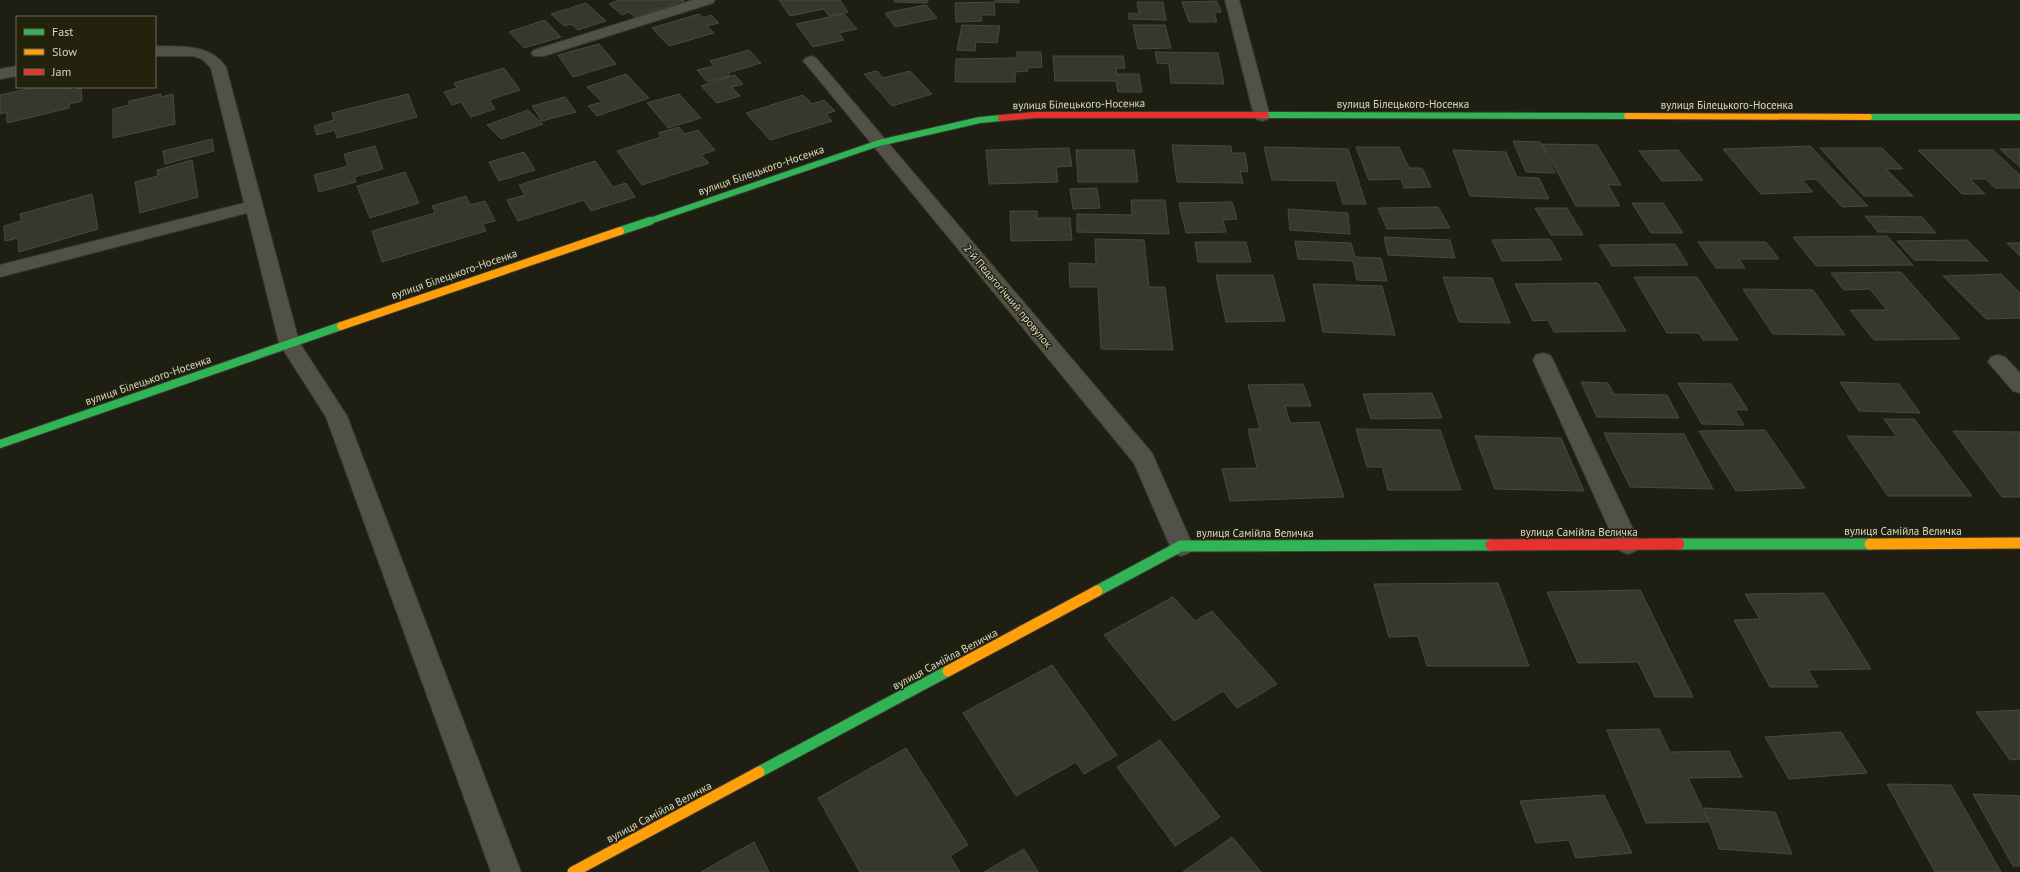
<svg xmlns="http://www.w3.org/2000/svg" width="2020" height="872" font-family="'PT Sans',sans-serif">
	<rect width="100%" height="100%" fill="#1e1e12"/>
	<path fill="#35382c" stroke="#484a41" d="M619 0H682L684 1 635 17 629 12 622 15 609 4Z
		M779 0H840L848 12 829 16 824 9 790 16Z
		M895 0H928L927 3 894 2Z
		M995 0H1019V3L995 2Z
		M1217 1 1221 12H1214L1217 22H1189L1182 2Z
		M994 2 995 15H981L982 21 956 22 955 3Z
		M1137 2H1163L1166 20 1129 19V13L1139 14Z
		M586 3 606 21 578 30 571 24 564 26 551 14Z
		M926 5 937 18 895 27 885 13Z
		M699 14 703 18 711 15 719 23 707 26 714 33 669 46 652 28Z
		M844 14 857 29 839 33 844 40 813 47 796 24Z
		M545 20 561 37 524 48 509 32Z
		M962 25 1000 26 997 43 976 42 975 51 957 50Z
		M1133 25H1165L1171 48 1138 49Z
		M599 44 616 64 573 77 558 55Z
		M749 50 761 63 728 73 730 76 707 82 697 70 714 66 710 61Z
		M1017 52H1041L1042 67 1027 68 1028 71 1015 72V82H955L956 59 1017 58Z
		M1155 52 1218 53 1224 84 1171 83 1169 64 1157 63Z
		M1053 56H1123L1125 68H1116L1117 74H1139L1142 92H1118L1116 81H1055Z
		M504 68 520 90 489 100 495 109 471 117 461 102 452 105 444 92 457 88 454 83Z
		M877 71 883 78 910 71 932 94 892 106 864 74Z
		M626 74 649 98 597 116 588 106 602 102 587 87Z
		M735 75 743 84 732 87 740 96 717 103 701 86Z
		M36 87H71V91L81 88 82 101 69 104V108L7 123V112L0 114V95Z
		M161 94V97L173 94 175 124 113 138V109L129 105V101Z
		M408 94 417 117 337 138 335 130 317 135 314 126 334 120 332 113Z
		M679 94 701 118 668 128 647 103Z
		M803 95 812 104 824 100 835 111 826 114 832 121 770 140 746 113Z
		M565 97 576 112 542 121 532 106Z
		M528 110 543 124 501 139 487 125Z
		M679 127 685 134 698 130 715 150 701 155 709 163 642 185 617 151 661 137 658 133Z
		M212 139 214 151 165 164 163 151Z
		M1513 141 1540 142 1555 173 1526 172Z
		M1542 144 1597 145 1621 185H1608L1620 206H1576Z
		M1172 145 1231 146 1232 153H1245L1248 172 1240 171 1243 183 1177 182Z
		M375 146 383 169 354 177 356 182 319 192 314 175 348 166 344 154Z
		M1810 146 1868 206 1842 207 1816 179 1802 180 1813 192 1761 194 1723 149Z
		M1264 147 1348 149 1366 204H1343L1336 181 1272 180Z
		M1356 147H1399L1409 168H1422L1431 187 1404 188 1401 179 1369 180Z
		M1069 148 1072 166 1056 167 1058 182 989 184 986 150Z
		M1820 148H1882L1903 169H1886L1913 196H1864Z
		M2000 149H2020V167Z
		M1076 150H1134L1138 182H1078Z
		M1453 150 1506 152 1517 177 1539 178 1549 199 1470 196Z
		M1678 150 1703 180 1662 181 1639 151Z
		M1918 150H1993L2020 175V188H1995L1986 179H1970L1985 194H1962Z
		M524 152 535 170 499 181 489 162Z
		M192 160 198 197 140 213 135 182 158 176 157 170Z
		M595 161 613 187 626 183 635 197 591 211 584 200 518 221 507 200 525 195 519 185Z
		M405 172 419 203 370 218 357 186Z
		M1097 188 1100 208 1073 209 1070 189Z
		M92 194 98 229 19 252 18 238 5 241 4 226 21 221 20 214Z
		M466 196 470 205 485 201 495 221 483 224 486 231 382 262 372 231 435 213 432 206Z
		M1131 200H1165L1169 234 1077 232V214L1132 215Z
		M1232 202 1237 219 1223 220 1226 232 1186 233 1179 203Z
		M1632 203H1663L1683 233H1651Z
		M1438 207 1450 228 1387 229 1378 208Z
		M1535 208H1567L1583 235H1551Z
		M1288 209 1348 213 1350 234 1290 230Z
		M1010 211H1037V218H1070L1072 240 1011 241Z
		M1865 216 1922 217 1936 233 1878 232Z
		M1887 236 1913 265 1816 266 1793 237Z
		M1384 237 1450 240 1455 258 1388 255Z
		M1095 239 1144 240 1149 287H1165L1173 350 1101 349 1098 287H1070L1069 263 1096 264Z
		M1550 239 1562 260 1502 261 1492 240Z
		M1967 240 1988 261 1914 260 1897 241Z
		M1295 241 1351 243 1355 257 1381 258 1387 281 1357 280 1353 261 1298 259Z
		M1195 242H1246L1251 262H1198Z
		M1698 242H1766L1779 259H1739L1745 268H1716Z
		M2007 243H2020V256Z
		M1675 244 1688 265 1612 266 1599 245Z
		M1901 272 1960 339 1874 340 1850 310H1887L1870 289 1844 290 1831 273Z
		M2001 274 2020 293V318L1986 319 1943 276Z
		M1216 275H1273L1285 321 1226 322Z
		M1443 277 1492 278 1510 323 1459 322Z
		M1634 277H1697L1738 340H1703L1699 333H1667Z
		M1598 283 1626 331 1554 332 1548 320 1533 321 1515 284Z
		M1313 284 1382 286 1395 335 1323 332Z
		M1743 289 1813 290 1845 335 1773 334Z
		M1581 382 1608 383 1614 394 1667 395 1679 418 1597 417Z
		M1840 382 1899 384 1920 413 1859 411Z
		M1678 383 1731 384 1748 410H1735L1744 425 1702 424Z
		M1303 384 1311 406H1285L1290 423 1319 422 1344 497 1230 501 1222 469 1257 468 1248 429H1260L1248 385Z
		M1432 393 1442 418 1371 419 1363 394Z
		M1884 419H1914L1972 496H1888L1847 436 1897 437Z
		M1356 429 1440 430 1461 490H1388L1382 467H1367Z
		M1765 430 1805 488 1736 491 1699 431Z
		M1953 431 2020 432V497H2002Z
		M1604 433 1684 434 1713 489 1630 487Z
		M1475 436 1561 438 1584 491 1495 489Z
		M1498 583 1529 666H1427L1418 636 1389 637 1374 584Z
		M1640 590 1693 697H1655L1638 662 1578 663 1547 592Z
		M1824 593 1871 669 1808 670 1818 687H1770L1734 620 1760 619 1745 594Z
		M1173 597 1195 621 1212 611 1277 684 1237 708 1223 691 1174 721 1104 635Z
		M1052 665 1117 755 1084 774 1076 762 1016 796 963 713Z
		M2020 710V759L2010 760 1976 712Z
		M1659 729 1670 752 1729 751 1742 777 1688 778 1709 822 1646 823 1607 730Z
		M1841 732 1867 773 1789 779 1765 737Z
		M1160 740 1220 817 1175 846 1117 767Z
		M906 748 968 845 950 856 960 872H860L818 798Z
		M1887 784 1951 785 2001 872H1935Z
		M1973 794 2020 796V866H2013Z
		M1604 795 1632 853 1576 858 1569 840 1536 843 1520 801Z
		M1704 808 1775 812 1792 854 1719 849Z
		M1232 837 1261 872H1183Z
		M754 842 769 872H701Z
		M1024 849 1038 872H984Z"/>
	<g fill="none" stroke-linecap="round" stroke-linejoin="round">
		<defs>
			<path id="lane" d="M1543 353 1550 355 1553 360 1640 544 1636 551 1628 554 1620 551 1616 544 1533 360 1536 355Z
				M1998 355 2005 357 2020 373V393L2013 391 1988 362 1991 357Z"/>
			<path id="street" d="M693 0H715L713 3 544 56H534L531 53 534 50Z
				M1225 0H1239L1270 116 1268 119 1262 121 1256 119 1254 116Z
				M155 46C181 47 209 43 226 67L299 342 347 416 521 872H491L326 417 279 343 247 213 0 277V265L244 203 211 68 202 59 193 56H155Z
				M811 56 816 58 1152 453 1193 546 1189 553 1181 556 1173 553 1134 463 806 64 803 61 806 58Z
				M17 66V76L0 79V69Z"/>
			<path id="fast-far2" d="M1266 115 1627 116
				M1869 117H2020
				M647 222 879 143 980 120 1001 118"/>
			<path id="fast-far1" d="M620 231 650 221
				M0 444 341 326"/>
			<path id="fast" d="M1679 544H1870
				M1097 591 1181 546 1491 545
				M759 772 948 671"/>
			<path id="slow-far2" d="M1627 116 1869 117"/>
			<path id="slow-far1" d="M341 326 620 231"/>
			<path id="slow" d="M1870 544 2020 543
				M948 671 1097 591
				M573 872 759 772"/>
			<path id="jam-far1" d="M1001 118 1035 115H1266"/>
			<path id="jam" d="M1491 545 1679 544"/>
		</defs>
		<use href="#lane" stroke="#393930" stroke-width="2"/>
		<use href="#street" stroke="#393930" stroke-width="2"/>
		<use href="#fast-far2" stroke="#393930" stroke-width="8"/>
		<use href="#fast-far1" stroke="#393930" stroke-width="10"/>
		<use href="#fast" stroke="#393930" stroke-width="13"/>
		<use href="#slow-far2" stroke="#393930" stroke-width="8"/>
		<use href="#slow-far1" stroke="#393930" stroke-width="10"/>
		<use href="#slow" stroke="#393930" stroke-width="13"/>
		<use href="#jam-far1" stroke="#393930" stroke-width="8"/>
		<use href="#jam" stroke="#393930" stroke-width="13"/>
		<use href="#lane" fill="#515149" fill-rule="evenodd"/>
		<use href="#street" fill="#515149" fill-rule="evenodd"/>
		<use href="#fast-far2" stroke="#30b455" stroke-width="6"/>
		<use href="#fast-far1" stroke="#30b455" stroke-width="8"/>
		<use href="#fast" stroke="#30b455" stroke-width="11"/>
		<use href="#slow-far2" stroke="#ff9f0a" stroke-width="6"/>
		<use href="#slow-far1" stroke="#ff9f0a" stroke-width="8"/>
		<use href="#slow" stroke="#ff9f0a" stroke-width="11"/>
		<use href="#jam-far1" stroke="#e5322d" stroke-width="6"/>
		<use href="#jam" stroke="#e5322d" stroke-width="11"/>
	</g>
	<g text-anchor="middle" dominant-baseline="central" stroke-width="3" stroke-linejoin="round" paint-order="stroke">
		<g font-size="11" fill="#d7d7ca" stroke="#23230d">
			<text transform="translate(1079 104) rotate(-1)">вулиця Білецького-Носенка</text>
			<text x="1403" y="104">вулиця Білецького-Носенка</text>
			<text x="1727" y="105">вулиця Білецького-Носенка</text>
			<text transform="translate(761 170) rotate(-19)">вулиця Білецького-Носенка</text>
			<text transform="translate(454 274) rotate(-19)">вулиця Білецького-Носенка</text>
			<text transform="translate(1008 296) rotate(50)">2-й Педагогічний провулок</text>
			<text transform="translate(148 380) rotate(-19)">вулиця Білецького-Носенка</text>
			<text x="1903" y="531">вулиця Самійла Величка</text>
			<text x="1579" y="532">вулиця Самійла Величка</text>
			<text x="1255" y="533">вулиця Самійла Величка</text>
			<text transform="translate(945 659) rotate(-28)">вулиця Самійла Величка</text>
			<text transform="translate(659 812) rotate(-28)">вулиця Самійла Величка</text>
		</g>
	</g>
	<rect x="16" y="16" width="140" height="72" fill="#23230d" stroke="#6b6b59"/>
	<rect x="24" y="29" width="20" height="6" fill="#30b455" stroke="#6b6b59"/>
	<text x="52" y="36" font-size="12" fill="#d7d7ca">Fast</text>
	<rect x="24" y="49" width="20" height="6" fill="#ff9f0a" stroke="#6b6b59"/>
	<text x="52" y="56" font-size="12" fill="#d7d7ca">Slow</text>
	<rect x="24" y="69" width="20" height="6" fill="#e5322d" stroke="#6b6b59"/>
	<text x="52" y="76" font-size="12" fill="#d7d7ca">Jam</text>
</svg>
